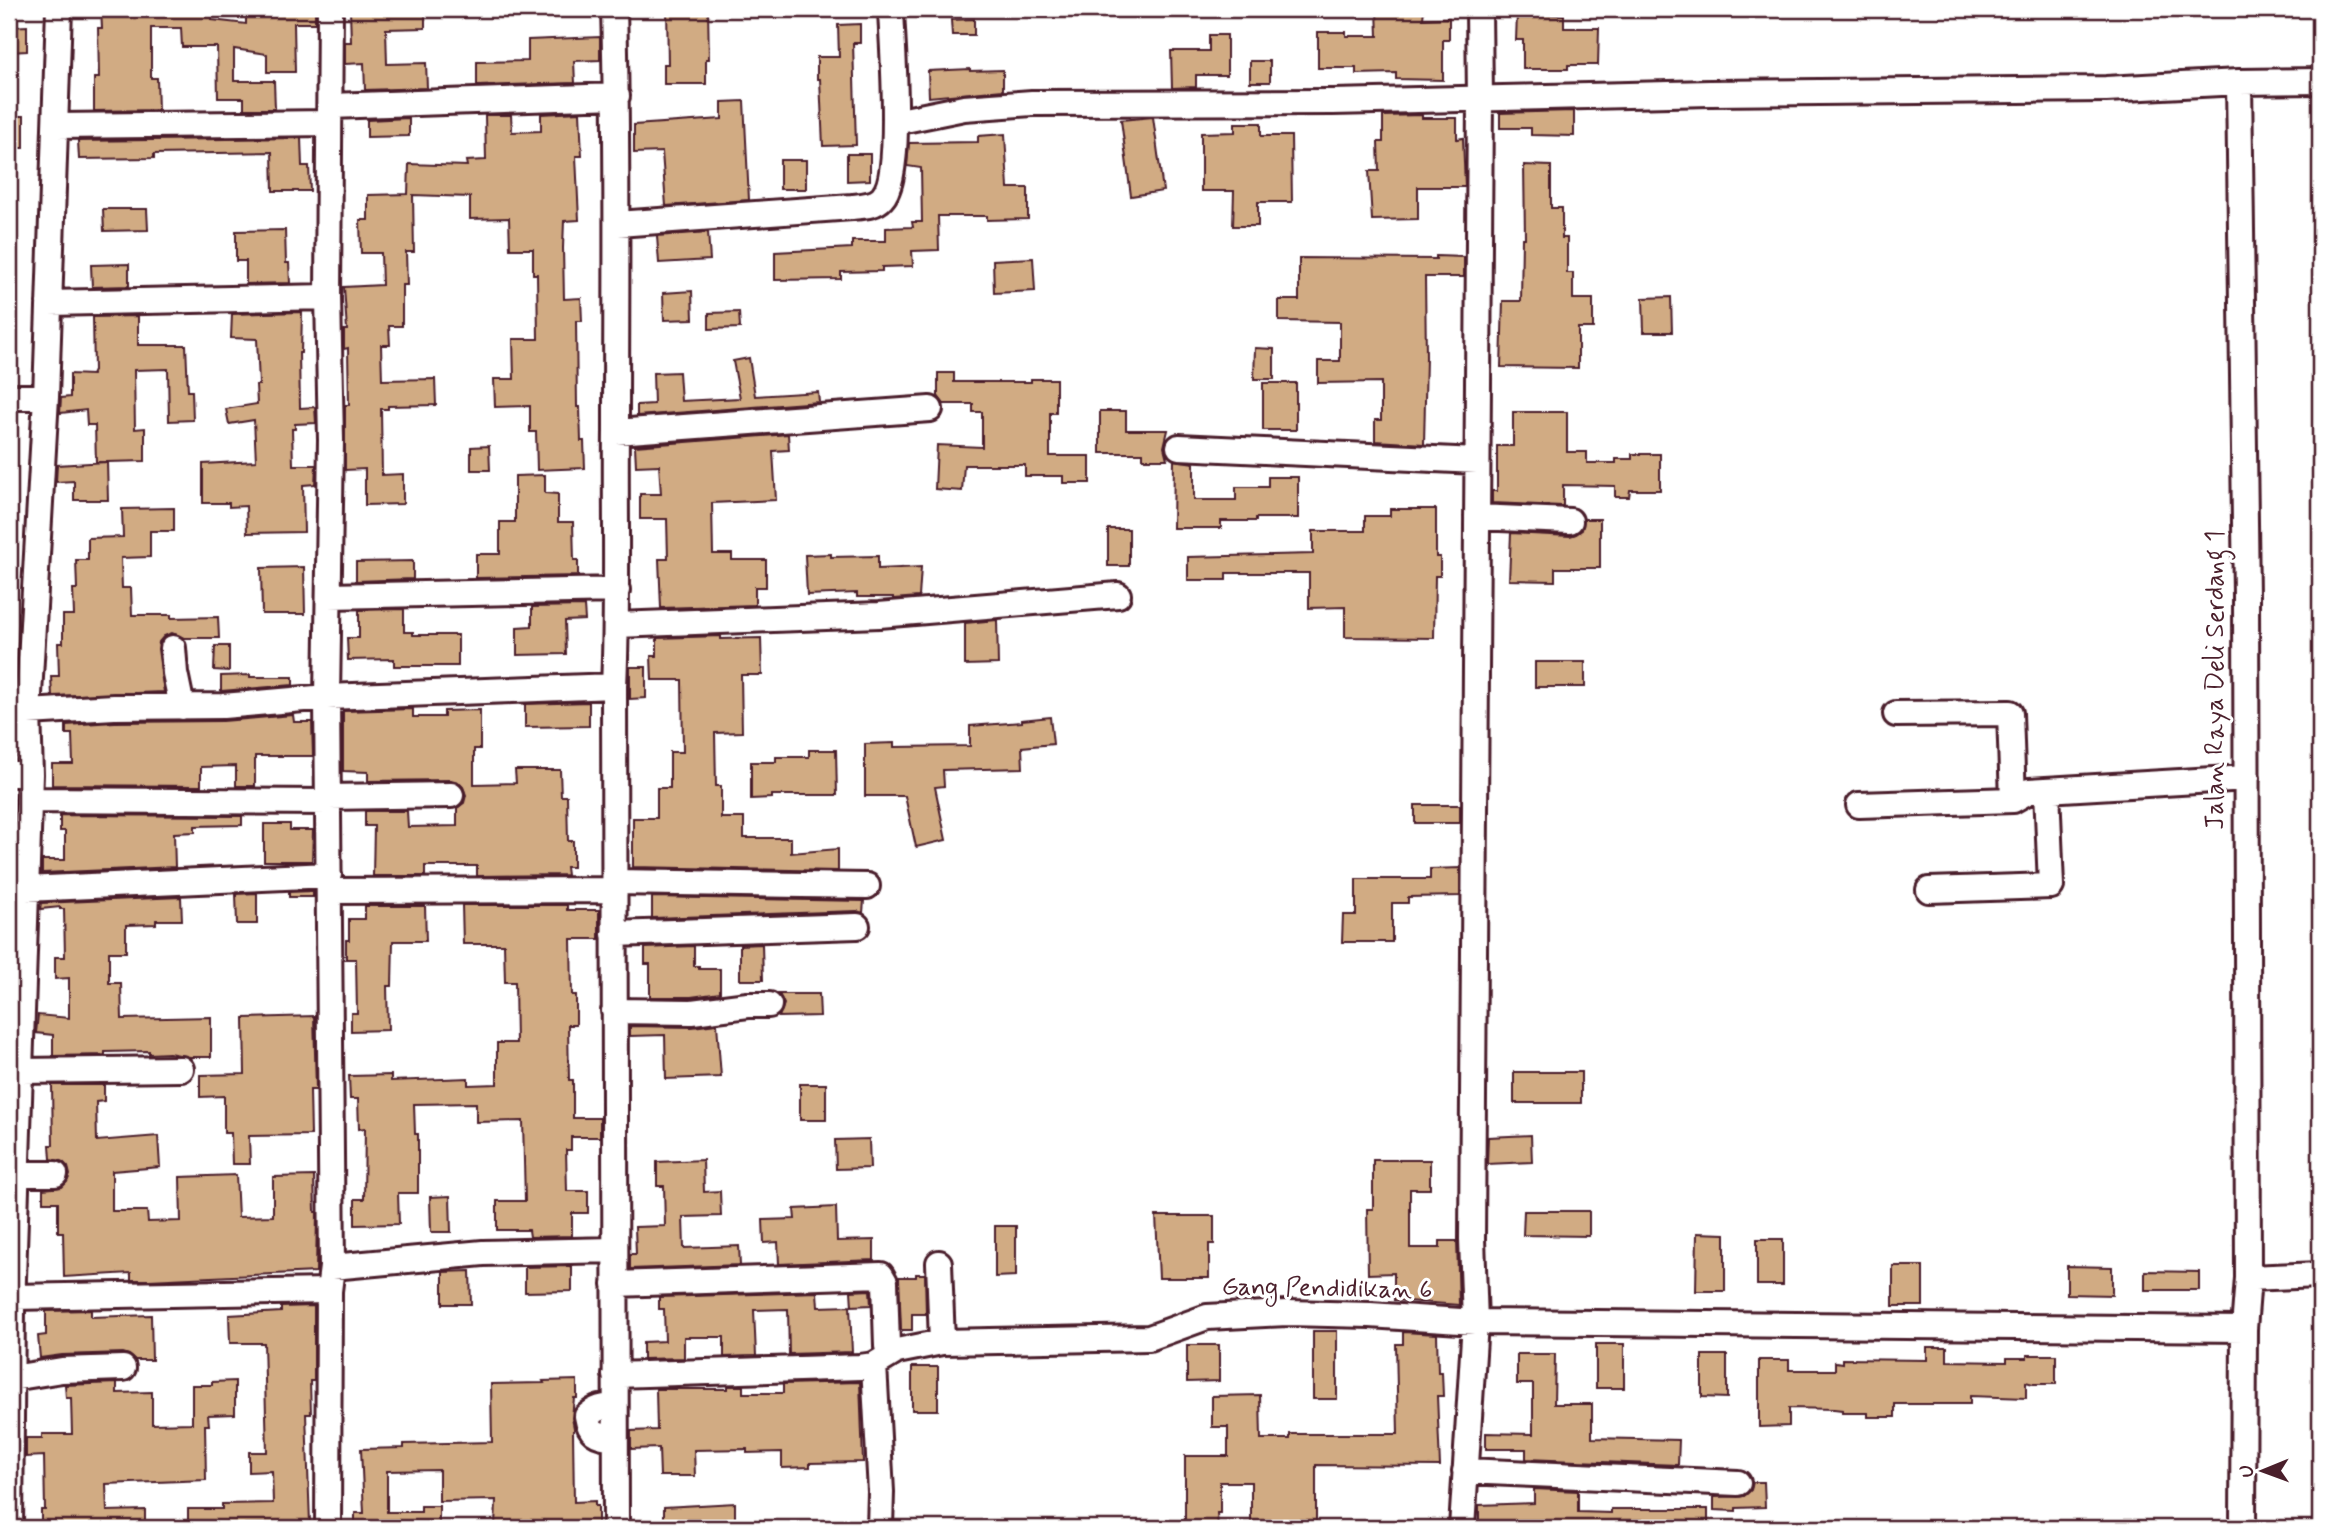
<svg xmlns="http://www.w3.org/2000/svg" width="2329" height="1537" font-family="Mynerve,sans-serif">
	<rect width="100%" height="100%" fill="#fff"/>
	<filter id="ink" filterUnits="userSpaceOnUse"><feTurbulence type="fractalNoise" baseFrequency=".0143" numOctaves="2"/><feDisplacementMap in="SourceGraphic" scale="14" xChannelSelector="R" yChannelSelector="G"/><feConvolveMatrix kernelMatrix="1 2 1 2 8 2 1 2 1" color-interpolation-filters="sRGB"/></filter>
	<g filter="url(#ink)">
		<path fill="#d1ab83" stroke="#4a1f2b" stroke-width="2" d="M101 9H212V20L246 24V9H315V23H294L295 72H267V54L234 49V81H274L275 109H244V98H218L217 47H182L181 28H151V78H157L158 110 94 111V78H99L98 28H102Z
			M425 9V28L386 29 387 64 426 63 427 88 365 90 364 63 345 64V42H351L350 10Z
			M667 9H708L709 59H706V84H664V64H668Z
			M1377 9H1424L1423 19 1449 18V40H1443V80L1396 79V73L1356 74V68H1318V32H1346V36H1378Z
			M1517 14 1564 15V28H1599L1598 65H1568V69H1523V40H1516Z
			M974 19V35H952L951 20Z
			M860 24V43H853L856 145 823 146 820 79H817V57H839L838 25Z
			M27 26V51L9 52V27Z
			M1209 35H1227V75H1196V87L1172 88 1171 51H1209Z
			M600 37V60L574 61 575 83 477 86V62L528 61V40Z
			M1250 61H1270V82H1250Z
			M970 69V71L1003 70V90L929 97 928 71Z
			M744 101 749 200 666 206 662 152 634 153V125L722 119V102Z
			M1574 111V136L1531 135V128H1500V113Z
			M580 112 582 156H576L579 220 564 221 563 248 564 299 581 298 582 321H576L577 407H580L581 441H584L585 468 537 470 536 432H530V406L495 407 494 379H514L513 339H538L537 274H533V249H510L509 218 470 219V197L413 195 414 252H406L407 285H402V326H389L390 345H381L382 380 435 379 436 405 388 406V409H381L382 475 403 474V504L365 505V469L345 470V405H349L348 348 344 349V330H347L344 287 382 285 381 253H361L360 220H368V195L408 194 409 164 467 166 466 161 486 160 485 115H511L512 132 541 131V114Z
			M1422 115V118H1457V139L1463 138 1465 187H1418V219L1372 220 1369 171H1379L1378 142H1383V116Z
			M9 116H24V148H9Z
			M1153 117 1163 191 1131 196 1121 120Z
			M409 118V136L367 137V120Z
			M1235 123H1261V136H1291L1292 202H1258V226H1233L1234 191H1201V133L1235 132Z
			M1005 134 1008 188H1028V219L987 220V216H938L939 250 912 251 913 266 882 267V271L841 272V279L775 280V252L852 248V241H886V228L913 227 912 222H922L921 168 907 166 909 143 978 142V136Z
			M301 138 302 166H309L310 191H273L272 152 154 154V158L79 159 78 141Z
			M847 154H870V180L847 181Z
			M780 160H806V189H780Z
			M1524 165 1551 166V208H1562V238H1567V273H1573V299H1593V328H1578V368L1501 367 1503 301H1521L1522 238H1525Z
			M103 209H147L148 230 104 231Z
			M285 230 286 263H289L290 283 246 284V261H236V231Z
			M708 232 710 260 659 263 657 236Z
			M1436 256 1464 257V277H1425L1426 357 1424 444 1375 441V420H1381V382L1318 383V361H1340V322L1279 321V300H1299V258L1436 259Z
			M1033 258 1035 291 994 293 993 260Z
			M129 264V286L92 287 91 265Z
			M692 291 693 319 664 320 663 293Z
			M1671 297 1672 332H1644L1643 298Z
			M302 312 301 353H299L300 408 315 407 316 423 295 424V429H292L293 465H316L315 484 303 485 304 532 247 533 246 506 229 507V503H203V464L256 461 254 420 229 424 226 409 257 404 256 385H259L257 339 231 338 232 314Z
			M739 312 740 328 709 329V313Z
			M138 316V345H186L188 391H192L193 420 169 421 168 369 134 370 135 429 145 428V461L107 462 108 500H74V481L56 482 57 465 107 462H96L95 425H87L86 410 60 413 61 398 70 397V374L92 375 94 371 93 317Z
			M1255 348 1274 349V379H1254Z
			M749 358 755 396 818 392 819 402 637 416V405L654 404 653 373 679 372 681 401 740 398 733 361Z
			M938 373H954V382H1031V379H1056V413H1050V456H1090V483H1063V476H1025V465H964L962 491 935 489 937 445 982 447V412H973V404H944L938 396Z
			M1263 383H1296V430H1263Z
			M1100 411H1126V430H1168L1164 447 1167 459H1143V453H1100Z
			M1513 412H1567V452H1587V463H1616V459H1632V454H1660V490H1630L1629 497H1615V486L1563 485V506L1492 503V491H1497V446H1513Z
			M788 434 789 450 773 451 776 500 712 503 713 554H732V560H766V587H755V605L661 608 659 559H668L667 519H640V494H661L659 465 636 466 635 446Z
			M489 446 490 470H471V447Z
			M1174 460 1194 463V500H1236V487H1268V477H1298V518H1256V521H1221V528H1173Z
			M545 475V493L558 494V522H573L574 560H578V576L476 578V554H500V522H515V476Z
			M174 508V531H150V557L121 558 122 588H131L132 615H171V618L218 617 219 638H184L172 633 164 636 159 642 158 649 164 692 52 696 51 676H59L58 643H63V615H74L73 589H77L76 560H88V538L123 537 122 509Z
			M1390 509H1436V557H1440V576H1435L1434 638 1345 637V607L1309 608V573H1226V580H1188V557L1313 554V531H1365V516H1390Z
			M1584 519H1600V568H1555V581L1509 580 1511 533 1570 536 1576 534 1582 530Z
			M1108 529H1129V566H1108Z
			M831 554V557L878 556V569L921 567 919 597 893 599V597H857V593L807 595 805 555Z
			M413 561V579L356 581V562Z
			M304 567 305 614H262L261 568Z
			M584 606 585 620 565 621 566 654 517 655V627L532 626V607Z
			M404 609V632H413V635H458V666H394V659L348 660 347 638H359V610Z
			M997 620 998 664 965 665V623Z
			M721 636V639L761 638 762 675H741L742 732 715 733 716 786H721V818H744V838H791V853L838 849V871L633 867V818H657V788H670V752H683L682 680H652L651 656H657V638Z
			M215 646H229V671L214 670Z
			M1535 662H1585V687H1535Z
			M630 667H646V698L630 699Z
			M250 675V677H293V685L221 691V676Z
			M589 702V726L525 727V704Z
			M413 709V717H444V711L480 710V749H474V784L516 783 515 770H560L561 796H567L568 841H573V867H566L567 875 477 876V866H425V876H373L374 826H365V811H407L408 827 457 826V808L464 803 466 795 463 787 458 782 451 780 368 781V772L343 771V711Z
			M293 715 294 722H312L313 756H255V786H236V766L201 767V786L52 785V764H73L72 734H66V725L115 722 223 721Z
			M1050 717 1053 744 1022 747 1023 768 943 770 944 786 935 787 946 840 916 847 905 796H865V744L894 743V747L970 746V726L1022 722V720Z
			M809 750H836L837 795H772V798L751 799V762H776V757H809Z
			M1415 805H1460V823H1415Z
			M60 815 242 816V825L195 826V832L174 833 175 867 42 873V860H65V831H60Z
			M264 824H290V830H313L312 861H264Z
			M9 865H12L10 912 9 913Z
			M1460 868V896L1408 897V903H1392V942H1342L1343 915H1356V879H1430V869Z
			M313 891V897H289V892Z
			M257 893V924H237L236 894Z
			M181 897 182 920H156V924L126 925V952H109V983H121L122 1019 211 1017V1057H190L169 1053 149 1054V1051L105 1052V1055L53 1056V1035L36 1033 38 1015 69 1018V978L55 979V957H65L64 909H60V907L40 909 41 903Z
			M652 897 864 901 863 913 857 911 652 918Z
			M462 905H567V910H599V939H571L572 995H576V1025H568L569 1080H573V1118H600V1137H571V1150H566L567 1191H588V1213H572V1236L530 1237 529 1230H497V1201H525L523 1121 476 1122V1103L414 1104 415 1134H418V1193H398L399 1224 355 1225V1199H364L365 1128 359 1129 358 1099H350L349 1076 391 1075V1081L468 1078V1085L497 1084V1043H516L515 982H505L504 944H463Z
			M365 906H425L426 941H393L392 986H387L388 1030 351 1031V1013H357L356 959H346V940H349V919H365Z
			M762 944 763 980H740V945Z
			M694 946V966H699V969H720V993L691 997H650V964H645V948Z
			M779 994H819L820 1016 779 1017 784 1004Z
			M314 1016 316 1090H310L311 1135 249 1136 250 1164H232L231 1133H224V1096L200 1097V1075L245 1074 244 1018Z
			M717 1024 721 1077 666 1079 665 1035 630 1036V1026L692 1027Z
			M1514 1072H1581V1103H1514Z
			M800 1084H826V1120H800Z
			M52 1085H104V1101L96 1102 97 1141 158 1136 160 1167 112 1171V1211H147L148 1222 181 1221 180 1177 236 1175 238 1217 273 1216V1177L314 1176 315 1212H317L316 1272 149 1280H131V1273L64 1277 63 1232H58V1202H43V1189L62 1187 67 1182 70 1175 68 1167 63 1162 51 1159 50 1145H53Z
			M1531 1135 1532 1162 1487 1164 1488 1137Z
			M869 1139 870 1168 836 1169 835 1140Z
			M703 1160 704 1192 720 1191 721 1216 683 1217 684 1248 739 1246 740 1265 630 1269V1254H636L635 1227 665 1226 664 1186H657V1162Z
			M1373 1160H1430V1189H1410V1248H1440V1241H1457L1459 1305 1394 1300V1273L1368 1274 1367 1209H1373Z
			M450 1196 451 1232H431L430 1197Z
			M836 1207 837 1241 874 1240V1260L779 1264 778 1242 764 1243 763 1220 795 1219 794 1209Z
			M1524 1211H1589V1236L1523 1235Z
			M1156 1216H1214V1244H1209V1278H1159Z
			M995 1226H1016V1276L995 1277Z
			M1697 1233 1725 1234V1291H1696Z
			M1757 1239H1783V1285H1757Z
			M572 1266V1291L525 1292V1267Z
			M1893 1266H1923V1306H1893Z
			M2067 1266 2112 1267V1295L2067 1294Z
			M470 1271 471 1304H443V1272Z
			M2145 1271 2199 1272V1290H2145Z
			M916 1274H925L926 1314H912V1330H901L899 1277H916Z
			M870 1290 871 1305 852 1306 851 1291Z
			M817 1292 818 1307 850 1306 852 1352 789 1354 788 1309 754 1310 756 1356 724 1357V1337H684V1358L643 1359V1342L665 1341 664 1309H659V1297Z
			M314 1306V1381H310L311 1414H306L310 1523 245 1524V1528H188V1509H222V1504L273 1503 272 1471 249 1472V1452H267L264 1343H230L229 1315 281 1312V1307Z
			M91 1310V1317L151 1315 152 1360H135L129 1355 123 1353 62 1355 40 1358 38 1336 46 1335V1311Z
			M1313 1331H1337V1399H1313Z
			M1403 1332 1437 1334 1438 1372H1442L1443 1396H1437L1440 1466 1316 1465V1528H1251V1482H1220V1513H1217L1218 1528H1185V1456H1228V1427H1212V1396L1260 1395 1261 1439H1290V1434H1398L1396 1344H1403Z
			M1596 1344H1624V1388H1596Z
			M1187 1345H1219V1381L1187 1382Z
			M1927 1347H1947V1361L2007 1362V1358H2027V1355H2056V1384H2033L2026 1382V1398L1970 1396V1404H1895V1417H1868V1413H1842V1410L1834 1409 1789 1408V1426L1759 1427V1360H1789V1370H1835V1362L1842 1363V1359L1927 1360Z
			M1517 1354H1555L1554 1404H1592V1438L1679 1440 1678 1465 1526 1459V1449H1486V1433L1533 1434V1384H1517Z
			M1702 1355H1727V1398L1702 1397Z
			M912 1367H938V1410H912Z
			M577 1380V1398H574L572 1418 574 1428V1431H573L574 1502 595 1501V1506H598V1528H495L496 1500 439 1501V1470L387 1471V1512H421V1506H439V1527L355 1528V1513H364L361 1449 404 1448V1444L492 1442 491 1384 544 1383 543 1381Z
			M235 1381V1414L208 1415 209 1425H205L206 1480 106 1484 107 1511 145 1510V1528H41V1510H45L44 1456 26 1457V1438H42V1434H72L71 1398H66L65 1385 117 1383V1393L152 1392V1424L192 1423V1385H212V1382Z
			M860 1382 863 1462 810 1463V1467L782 1468V1452L747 1453V1449L694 1450 695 1476H660L659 1448 631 1449V1431L657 1430 656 1389H728V1386H743V1393H783V1384Z
			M1753 1482H1764L1765 1507 1736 1508V1511L1714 1510V1497L1744 1496 1751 1490Z
			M1534 1489 1578 1491V1512L1611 1513V1509H1708V1528H1479V1505L1534 1503Z
			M735 1503V1527L664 1528V1507Z"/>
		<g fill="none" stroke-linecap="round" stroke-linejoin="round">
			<defs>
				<path id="minor" d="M614 9C618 149 616 289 616 430 615 515 618 600 614 686L616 1528
					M2239 82 2246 596 2248 1278 2244 1329 2243 1528
					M330 106 617 96
					M895 122 964 108 1032 103 1333 102 1710 93 2106 89 2239 82 2320 81
					M56 126 329 123
					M618 224 852 207C862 206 875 206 882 198 904 176 892 44 891 9
					M49 303 328 297
					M9 397H46
					M616 432 930 409
					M1179 447 1477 461
					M1477 517 1570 521
					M329 596 617 590
					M617 625 879 615 1118 595
					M173 648 175 673 182 707
					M28 712 114 707 223 706 327 697 614 686
					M1896 714 2010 713 2013 800
					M9 774H30
					M329 797 451 795
					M29 800 329 802
					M1859 805 2013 800 2029 791 2247 778
					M615 882 867 886
					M26 889 329 875
					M1929 890 2051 886 2047 790
					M330 891 614 890
					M614 934 857 926
					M614 1011 692 1012 748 1005H769
					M21 1071 181 1069
					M17 1174H55
					M939 1263 942 1342
					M332 1267 483 1253 615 1250
					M2248 1278 2320 1275
					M615 1284 881 1275 885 1282 887 1346 890 1355
					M13 1297 329 1291
					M874 1365 881 1492 880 1528
					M615 1375 860 1367 874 1365 897 1351 942 1342 1149 1338 1207 1317 1287 1313 1370 1315 1475 1322 2244 1329
					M12 1378 62 1370 123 1368
					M615 1407C603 1406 596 1408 587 1416 590 1436 598 1435 615 1438
					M1465 1471 1738 1483
					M10 1528 12 1308 30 774 28 712 46 397 59 9
					M328 1528 329 1291 332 1267 327 697 331 440 328 297 330 9
					M1462 1528 1475 1322 1472 1239 1480 99 1479 9"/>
			</defs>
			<use href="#minor" stroke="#4a1f2b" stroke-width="30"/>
			<use href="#minor" stroke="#fff" stroke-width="24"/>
		</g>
	</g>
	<g text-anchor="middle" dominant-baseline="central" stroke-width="6" stroke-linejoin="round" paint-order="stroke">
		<g font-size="26" fill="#4a1f2b" stroke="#fff">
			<text transform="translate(2216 680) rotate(-90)">Jalan Raya Deli Serdang 1</text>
			<text transform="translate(1327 1289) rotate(1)">Gang Pendidikan 6</text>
		</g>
	</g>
	<rect width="2329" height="1537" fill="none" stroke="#fff" stroke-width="35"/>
	<rect x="18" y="18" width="2294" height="1502" fill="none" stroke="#4a1f2b" stroke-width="2.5" filter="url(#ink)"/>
	<g transform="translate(2263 1471) rotate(269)" stroke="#ffffff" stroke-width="5" paint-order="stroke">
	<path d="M0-5L12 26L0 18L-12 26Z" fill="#4a1f2b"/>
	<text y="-10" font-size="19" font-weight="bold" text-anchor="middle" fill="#4a1f2b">U</text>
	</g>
</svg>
